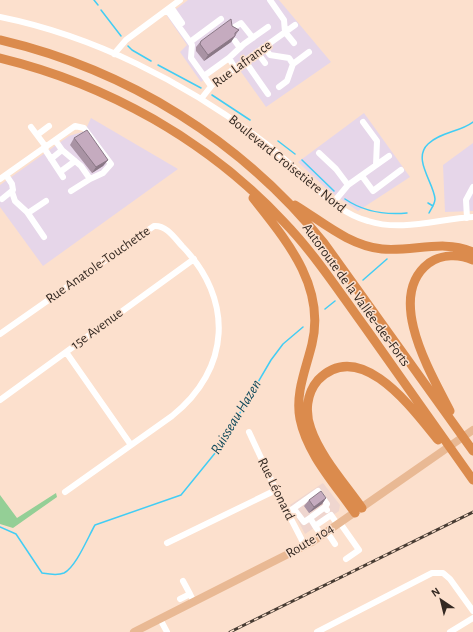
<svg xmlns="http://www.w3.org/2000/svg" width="473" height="632" font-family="'Alegreya Sans',sans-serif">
	<rect width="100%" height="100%" fill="#fce0cd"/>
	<path fill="#efd6cf" d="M323 483 340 505 339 511 305 534 290 505Z"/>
	<path fill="#e6d6e9" d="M188 0H279L331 62 266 107 232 59 201 82 180 52 187 45 167 16Z
		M364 113 410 177 358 211 328 190 298 162Z
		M91 118 178 169 43 266 0 207V185L69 136 85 131Z
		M473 143V211L445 212 443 165Z"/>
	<path fill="#94cf96" d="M56 493 57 497 13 528 0 524V495L17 518Z"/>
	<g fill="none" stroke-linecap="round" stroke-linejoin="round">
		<path stroke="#42cdf4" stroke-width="1.5" d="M94 0 98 5
			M101 10 121 36
			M128 46 132 50 151 61
			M158 65 201 88
			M212 95 250 120
			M278 141 295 154
			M302 160 334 191
			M345 199C364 212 385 215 407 213
			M428 203 433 206
			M429 213C431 209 435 204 435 199 434 183 412 159 428 144 440 132 460 132 473 122
			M363 280 387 259
			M325 309 335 301
			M0 527 16 534 42 573C48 574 57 576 64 573 76 567 88 537 95 525L181 495 220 447 271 360 283 344 303 327"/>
		<path stroke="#fff" stroke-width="6" d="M270 0 284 20 285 32 294 43
			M171 7 182 23
			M167 10 190 42
			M0 17C94 36 184 82 261 140 276 151 290 164 304 177 324 195 342 214 368 221 402 232 438 219 473 217
			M231 29 241 23 253 38
			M235 41 240 48
			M264 47 270 55 289 58 293 64 287 81 279 87
			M257 52 265 63
			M114 54 126 40 180 0
			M229 58 244 44 268 27
			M245 61 268 94
			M293 64 309 52
			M204 76 229 58 235 68
			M211 86 191 58 192 45 190 42 221 19
			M201 99 213 84 295 25
			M363 122 377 141 376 165
			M31 127 46 147
			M37 135 49 126
			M44 148 63 177
			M319 153 336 169 348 185 333 203
			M51 159 62 150 55 140
			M60 172 75 161
			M362 176 373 191 401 170
			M0 179 75 126 84 128 111 164 103 173 90 179 81 166 62 150
			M348 185 389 156
			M71 191 90 179
			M12 192 15 201 27 212 44 237
			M2 199 13 190 12 184 6 175
			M28 213 46 201
			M467 218 466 200 473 187
			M0 334 154 226C166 225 174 237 182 246 234 299 231 369 172 416L65 492
			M66 352 131 445
			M0 400 194 259
			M249 432 276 490 305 546
			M294 509 304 522 310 518
			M287 513 318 491 327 504 325 507
			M340 523 359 550 346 559
			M315 526 310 518 325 507 327 510
			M327 532 335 544
			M322 536 315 526 331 515 338 525
			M167 543 276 490
			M183 581 190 594
			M180 599 190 594 194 602
			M160 619 167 632
			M317 632 432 573H443L450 579 473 611
			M450 632 473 618"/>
		<path stroke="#e9b994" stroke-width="8" d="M134 632 312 542 473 430"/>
		<path stroke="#db8b4d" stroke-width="9" d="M0 40C128 70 242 141 324 243L473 451
			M0 58C107 84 207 140 283 221 315 254 340 293 367 330 402 380 438 430 473 480
			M253 198C286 240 326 286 312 344 306 369 295 393 300 419 307 454 335 484 355 513
			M295 205C323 222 348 245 382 249 413 252 443 239 473 252
			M450 411C432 375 384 297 429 263 442 254 459 254 473 260
			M362 508C346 485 320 456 311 429 305 413 306 394 318 380 361 336 414 411 438 440"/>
		<defs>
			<path id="rail" d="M230 632 473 512"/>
		</defs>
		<use href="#rail" stroke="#483c33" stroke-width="3"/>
		<use href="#rail" stroke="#fce0cd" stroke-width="1.5" stroke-dasharray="4.5" stroke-linecap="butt"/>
	</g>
	<path fill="#a993a4" d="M232 26 239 30 231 42 204 61 196 51V47L201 41Z
		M74 138 108 160 103 166 92 173 70 145Z
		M326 498 322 504 309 513 304 506 309 500Z"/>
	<path fill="#8a7886" d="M235 36 231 42 204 61 208 55Z
		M108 160 103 166 92 173 96 167Z
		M326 498 322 504 309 513 314 507Z"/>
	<path fill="#c5abbf" stroke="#8a7886" d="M231 19 232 26 239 30 235 33V36L208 55 200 44 201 41Z
		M87 130 108 160 96 167 74 138Z
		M321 491 326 498 314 507 309 500Z"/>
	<g text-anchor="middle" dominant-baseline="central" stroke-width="3" stroke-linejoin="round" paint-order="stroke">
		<g font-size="14" fill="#342922" stroke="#fce0cd">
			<text transform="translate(242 64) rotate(-36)">Rue Lafrance</text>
			<text transform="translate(287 164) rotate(39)">Boulevard Croisetière Nord</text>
			<text transform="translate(98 265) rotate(-35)">Rue Anatole-Touchette</text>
			<text transform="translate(356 295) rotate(54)">Autoroute de la Vallée-des-Forts</text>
			<text transform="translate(97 329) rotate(-36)">15e Avenue</text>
			<text transform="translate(276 489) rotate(64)">Rue Léonard</text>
			<text transform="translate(310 541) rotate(-31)">Route 104</text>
		</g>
		<g font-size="15" font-style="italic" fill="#104a5b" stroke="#fce0cd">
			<text transform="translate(236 417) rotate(-59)">Ruisseau Hazen</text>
		</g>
	</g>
	<g transform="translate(441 600) rotate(325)" stroke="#fce0cd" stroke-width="3" paint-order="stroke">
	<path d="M0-3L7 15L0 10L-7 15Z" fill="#342922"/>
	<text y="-6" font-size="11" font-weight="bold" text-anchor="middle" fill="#342922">N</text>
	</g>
</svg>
